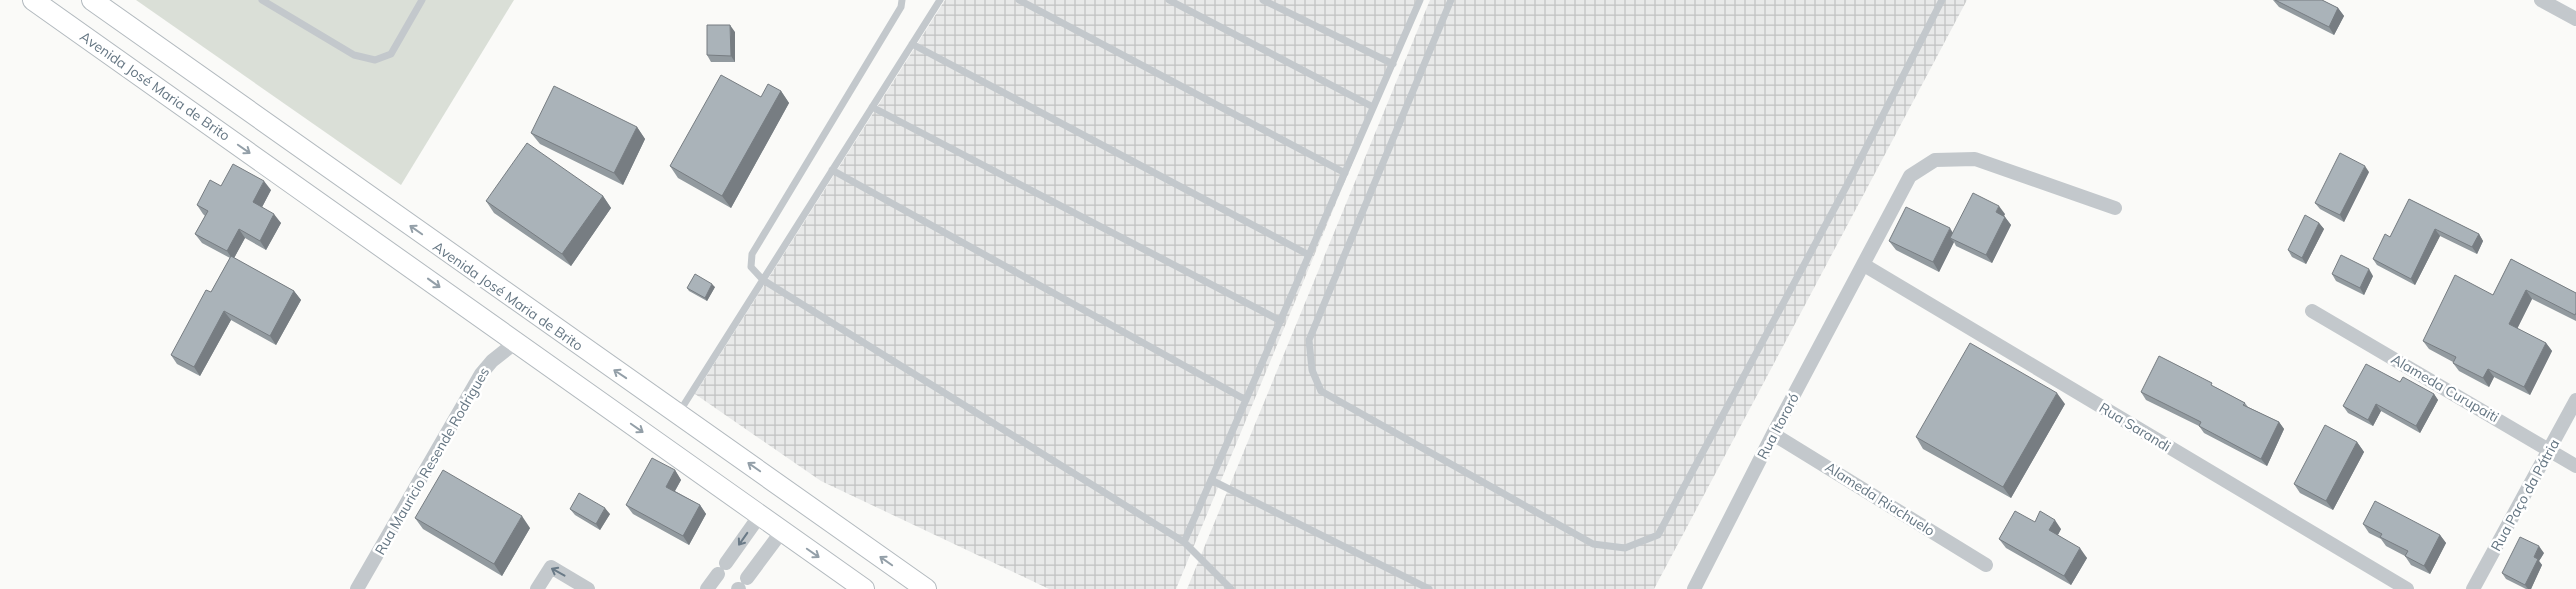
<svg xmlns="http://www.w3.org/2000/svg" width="2576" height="589" font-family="Mulish,sans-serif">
	<defs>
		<pattern id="industrial-grid" width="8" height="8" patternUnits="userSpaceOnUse" patternTransform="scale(1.25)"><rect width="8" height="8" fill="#e8e9e9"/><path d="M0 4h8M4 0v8" fill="none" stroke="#c0c1c2"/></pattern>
	</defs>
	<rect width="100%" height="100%" fill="#fafaf8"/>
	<path fill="url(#industrial-grid)" d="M945 0H1420L1176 589H1049L821 481 695 394Z
		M1430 0H1967L1654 589H1187Z"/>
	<path fill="#dadfd7" d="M136 0H514L401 185Z"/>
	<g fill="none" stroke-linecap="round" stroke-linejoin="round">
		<defs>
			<path id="secondary" d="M33 0 864 589
				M92 0 926 589"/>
		</defs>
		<use href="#secondary" stroke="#b3babf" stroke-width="22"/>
		<path stroke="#c3c8cc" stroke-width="7" d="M262 0 354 55 375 60 391 54 422 0
			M902 0 901 7 752 254 751 267 763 280 1184 542 1231 589
			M1019 0 1345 173
			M1169 0 1373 107
			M1263 0 1393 64
			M1451 0 1309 340 1312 370 1321 391 1593 544 1625 548 1658 535 1846 187 1942 0
			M912 44 1309 255
			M872 107 1281 321
			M832 170 1246 400
			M678 414 940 0
			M1211 480 1429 589
			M1184 542 1420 0"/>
		<path stroke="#c3c8cc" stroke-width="14" d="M2541 0 2576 19
			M1864 265 2407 589
			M2312 311 2576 466
			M1773 434 1986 565
			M726 563 760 515
			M747 578 782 531
			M357 589 481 374 492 361 516 342
			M537 589 551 567 588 589
			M707 589 718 574
			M738 589H739
			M1694 589 1773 434 1910 176 1935 160 1975 159 2115 208
			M2473 589 2576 400"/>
		<use href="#secondary" stroke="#fff" stroke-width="20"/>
	</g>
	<path fill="#929a9f" d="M2273 0H2322L2338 8 2344 16 2334 35 2279 7Z
		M735 32V62H711L707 55Z
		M781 91 789 103 731 208 678 178 670 166 761 97Z
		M637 127 645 139 623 185 540 144 531 133Z
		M2369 172 2344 222 2320 209 2315 203Z
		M221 186 271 190 262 207 281 223 266 250 245 238 234 258 294 291 301 300 276 345 231 320 200 376 177 364 171 355 211 292 230 258 202 243 195 234 205 216 203 214 197 205Z
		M603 196 611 208 571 266 494 213 486 201Z
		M2409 199 2479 234 2483 241 2477 254 2440 236 2415 285 2377 265 2373 259 2390 237Z
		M2005 214 2004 216 2011 225 1992 263 1956 246 1954 242 1939 272 1896 250 1889 241 1953 233Z
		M2319 223 2324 229 2306 264 2292 257 2288 250Z
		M2511 259 2576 293V321L2532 299 2517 329 2546 343 2552 351 2530 395 2494 377 2489 387 2459 371 2453 363V362L2429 349 2423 341 2493 295Z
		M2332 274 2373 276 2364 295 2336 281Z
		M715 287 707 301 689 291 687 288Z
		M2215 387 2245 403 2248 407 2279 422 2284 429 2267 466 2204 433 2199 426 2146 400 2141 392Z
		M2434 394 2438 400 2420 433 2381 411 2373 426 2348 413 2343 406Z
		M2065 404 2011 498 1923 449 1916 437Z
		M2357 442 2364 452 2333 510 2300 493 2294 484Z
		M675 470 681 480 675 491 700 505 706 514 689 545 633 514 626 505Z
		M570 509 610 514 600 530 575 515Z
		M415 518 530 528 502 576 423 529Z
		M2035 522 2061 529 2058 535 2087 558 2071 585 2006 548 1999 539Z
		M2363 524 2440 535 2446 543 2430 574 2411 565 2405 556 2386 546 2381 539 2369 533Z
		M2544 553 2539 561 2542 565 2531 589H2526L2506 579 2502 573Z"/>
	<path fill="#777d82" d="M2338 8 2344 16 2334 35 2329 27Z
		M730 25 735 32V62L731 56Z
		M781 91 789 103 731 208 722 196Z
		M637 127 645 139 623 185 614 173Z
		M2365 166 2369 172 2344 222 2340 215Z
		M264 181 271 190 260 211 253 202Z
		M603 196 611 208 571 266 562 254Z
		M1999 206 2005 214 2002 220 1996 212Z
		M274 214 281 223 266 250 260 241Z
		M2005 217 2011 225 1992 263 1986 255Z
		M2319 223 2324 229 2306 264 2302 258Z
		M1950 228 1956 238H1950L1954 242 1939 272 1933 262Z
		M239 229 245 238 233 260 227 251Z
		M2435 229 2440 236 2415 285 2411 279Z
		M2479 234 2483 241 2477 254 2472 247Z
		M2369 269 2373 276 2364 295 2360 288Z
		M712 284 715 287 707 301 705 298Z
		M2526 290 2532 299 2515 333 2509 324Z
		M294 291 301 300 276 345 270 336Z
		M224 311 231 320 200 376 194 367Z
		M2546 343 2552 351 2530 395 2524 387Z
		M2488 369 2494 377 2489 387 2483 378Z
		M2057 393 2065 404 2011 498 2003 487Z
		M2434 394 2438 400 2420 433 2416 426Z
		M2376 404 2381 411 2373 426 2368 420Z
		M2279 422 2284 429 2267 466 2261 459Z
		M2357 442 2364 452 2333 510 2326 501Z
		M675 470 681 480 672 496 666 487Z
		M700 505 706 514 689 545 683 536Z
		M605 508 610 514 600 530 596 524Z
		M522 516 530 528 502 576 494 564Z
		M2055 520 2061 529 2055 540 2049 530Z
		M2440 535 2446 543 2430 574 2424 566Z
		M2539 546 2544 553 2539 561 2542 565 2531 589H2528L2525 585 2534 557Z
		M2080 548 2087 558 2071 585 2064 576Z"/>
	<path fill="#aab3b9" stroke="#777d82" d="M2275 0H2322L2338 8 2329 27Z
		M707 25H730L731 56 707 55Z
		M721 75 761 97 768 84 781 91 722 196 670 166Z
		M554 86 637 127 614 173 531 133Z
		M527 143 603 196 562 254 486 201Z
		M2340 153 2365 166 2340 215 2315 203Z
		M233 164 264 181 253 202 274 214 260 241 239 229 227 251 195 234 208 211 197 205 210 180 221 186Z
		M1973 193 1999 206 1996 212 2005 217 1986 255 1950 238Z
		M2409 199 2479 234 2472 247 2435 229 2411 279 2373 259 2385 234 2390 237Z
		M1906 207 1950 228 1933 262 1889 241Z
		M2305 215 2319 223 2302 258 2288 250Z
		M2341 255 2369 269 2360 288 2332 274Z
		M231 256 294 291 270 336 224 311 194 367 171 355 206 290 211 292Z
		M2511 259 2576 293V313L2575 315 2526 290 2509 324 2546 343 2524 387 2488 369 2483 378 2453 363 2456 357 2423 341 2455 275 2493 295Z
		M695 274 712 284 705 298 687 288Z
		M1970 343 2057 393 2003 487 1916 437Z
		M2159 356 2212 383 2211 385 2245 403 2243 405 2279 422 2261 459 2199 426 2201 422 2141 392Z
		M2366 364 2400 382 2403 377 2434 394 2416 426 2376 404 2368 420 2343 406Z
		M2325 425 2357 442 2326 501 2294 484Z
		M652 458 675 470 666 487 700 505 683 536 626 505Z
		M443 470 522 516 494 564 415 518Z
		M579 493 605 508 596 524 570 509Z
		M2375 501 2440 535 2424 566 2405 556 2408 551 2380 537 2382 534 2363 524Z
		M2015 511 2035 522 2040 511 2055 520 2049 530 2080 548 2064 576 1999 539Z
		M2520 537 2539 546 2534 557 2538 559 2525 585 2502 573Z"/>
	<defs><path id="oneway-shaft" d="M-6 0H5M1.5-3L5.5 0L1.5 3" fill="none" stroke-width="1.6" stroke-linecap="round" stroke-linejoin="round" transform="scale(1.25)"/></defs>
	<g stroke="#939fa8">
		<use href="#oneway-shaft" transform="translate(244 149) rotate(35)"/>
		<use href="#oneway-shaft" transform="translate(416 230) rotate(-145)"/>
		<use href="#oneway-shaft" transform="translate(434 283) rotate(36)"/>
		<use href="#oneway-shaft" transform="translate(620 374) rotate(-146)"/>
		<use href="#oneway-shaft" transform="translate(637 428) rotate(35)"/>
		<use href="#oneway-shaft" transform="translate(754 467) rotate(-145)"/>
		<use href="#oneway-shaft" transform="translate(813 553) rotate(35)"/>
		<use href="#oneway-shaft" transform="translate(886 561) rotate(-145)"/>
	</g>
	<g stroke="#6a7a87">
		<use href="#oneway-shaft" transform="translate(743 539) rotate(125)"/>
		<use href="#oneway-shaft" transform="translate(558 572) rotate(-151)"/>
	</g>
	<g text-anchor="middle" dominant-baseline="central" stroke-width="5" stroke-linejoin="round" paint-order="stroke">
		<g font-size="14" fill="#657683" stroke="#fff">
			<text transform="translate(155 86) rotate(35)">Avenida José Maria de Brito</text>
			<text transform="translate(508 296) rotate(35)">Avenida José Maria de Brito</text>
			<text transform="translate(2445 388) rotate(30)">Alameda Curupaiti</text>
			<text transform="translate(1778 426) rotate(-62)">Rua Itororó</text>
			<text transform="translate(2135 427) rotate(31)">Rua Sarandi</text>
			<text transform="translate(432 461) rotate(-60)">Rua Mauricio Resende Rodrigues</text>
			<text transform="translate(2525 495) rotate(-61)">Rua Paço da Pátria</text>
			<text transform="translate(1880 499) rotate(32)">Alameda Riachuelo</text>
		</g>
	</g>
</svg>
